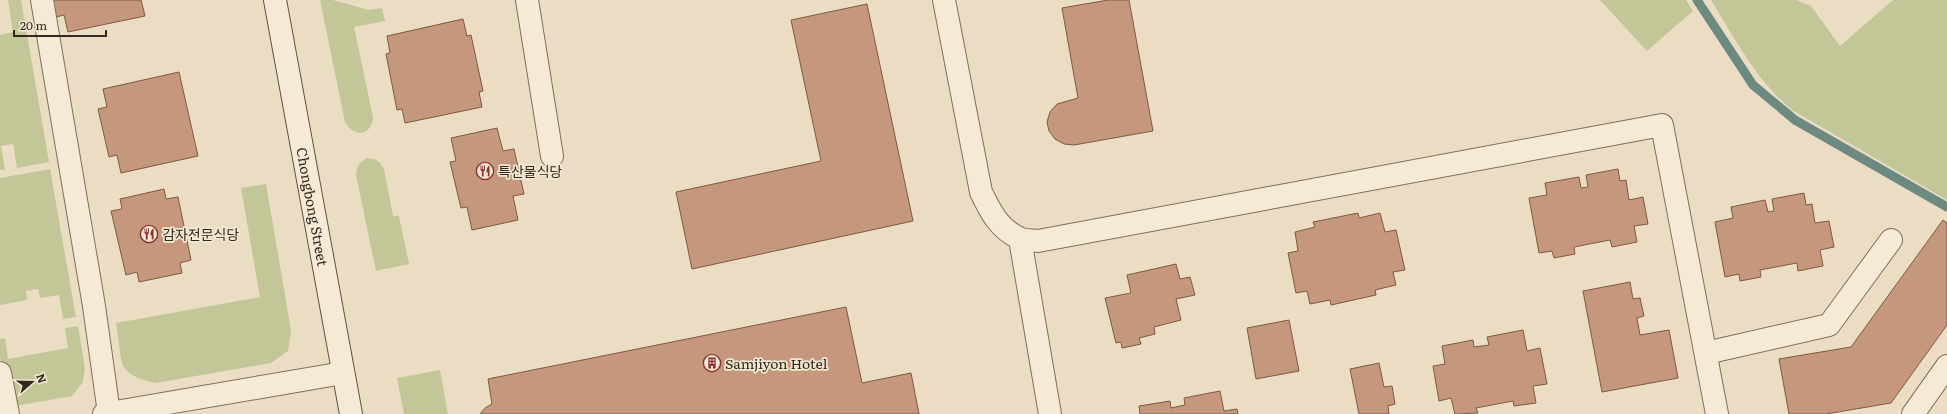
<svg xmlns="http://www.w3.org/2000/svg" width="1947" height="414" font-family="Literata,'Noto Sans KR',serif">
	<rect width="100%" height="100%" fill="#eaddc3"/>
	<path fill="#c3c798" d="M8 0H21L49 162 17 168 13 144 1 146 5 170H0V35L13 32Z
		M320 0H333L369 10 382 8 385 21 354 27 373 117C372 136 354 138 345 122Z
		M1600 0H1686L1693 11 1647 51Z
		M1711 0H1796L1811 6 1840 46 1893 0H1947V200L1792 110C1756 80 1735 39 1711 0Z
		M367 158C376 159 380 161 384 169L393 216H399L409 264 376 271 356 175C357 166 359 162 367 158Z
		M50 169 76 317 63 319 59 295 40 298 38 289 26 291 27 300 0 305V178Z
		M266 184 291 330 288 351 271 363 156 383C145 381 130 377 123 366 120 360 118 332 116 323L260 297 241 188Z
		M78 326 85 368 83 382 72 396 9 407 0 357V339L5 338 8 359 68 348 65 328Z
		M440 370 448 414H404L397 378Z"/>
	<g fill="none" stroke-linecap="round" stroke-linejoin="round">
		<path stroke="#6d8a81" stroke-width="9" d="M1697 0 1753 85 1795 120 1947 207"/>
	</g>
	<path fill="#c5977c" stroke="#7f5943" d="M52 0H141L145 16 68 32 64 15 56 17Z
		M1108 0H1129L1153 131 1074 145 1064 144 1055 139 1049 131 1047 122 1050 112 1057 104 1078 98 1062 8Z
		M867 4 913 221 692 269 676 192 821 161 791 20Z
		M463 19 467 36 471 35 483 91 479 92 482 107 405 123 402 109 397 110 386 54 390 53 387 36Z
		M179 72 198 156 121 173 117 155 109 157 98 109 107 107 103 89Z
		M497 128 503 151 514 149 524 194 513 196 518 220 472 230 467 207 461 208 450 162 456 161 451 138Z
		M1618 169 1620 181 1626 180 1629 200 1643 197 1648 224 1634 226 1637 242 1612 247 1610 240 1574 247 1575 254 1554 258 1552 251 1539 253 1529 198 1547 195 1545 183 1579 177 1581 188 1588 187 1586 175Z
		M164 189 166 199 178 197 191 260 180 263 182 273 139 282 137 272 126 275 111 211 122 209 120 199Z
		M1804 193 1806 205 1812 204 1815 223 1829 221 1834 247 1820 250 1823 266 1798 271 1797 263 1760 270 1761 277 1740 281 1739 274 1725 277 1715 222 1733 218 1731 207 1765 200 1768 212 1774 211 1772 199Z
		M1358 213 1359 218 1380 213 1385 232 1396 230 1405 270 1393 272 1396 285 1375 290 1376 295 1331 305 1330 300 1310 304 1307 291 1296 293 1288 253 1298 251 1295 232 1315 227 1313 222Z
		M1943 220 1947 223V325L1891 403 1826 414H1789L1779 359 1851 347Z
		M1176 264 1180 279 1190 277 1195 295 1176 299 1181 320 1154 327 1155 334 1139 338 1141 344 1122 348 1121 342 1116 343 1105 298 1131 293 1127 275Z
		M1630 282 1633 299 1640 298 1644 316 1637 318 1640 335 1669 330 1678 378 1602 392 1583 291Z
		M846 307 862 383 911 373 919 414H480L485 408 492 404 488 379Z
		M1289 320 1299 371 1256 379 1247 328Z
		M1523 330 1527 351 1540 348 1547 384 1533 386 1536 403 1514 406 1513 401 1476 408 1478 413 1455 414 1451 398 1439 401 1433 366 1445 364 1442 346 1473 340 1474 347 1489 345 1487 337Z
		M1379 363 1384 387 1392 386 1395 404 1388 406 1389 414H1359L1350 369Z
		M1220 391 1224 411 1237 409 1238 414H1140L1139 406 1170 401 1171 408 1185 405 1184 398Z"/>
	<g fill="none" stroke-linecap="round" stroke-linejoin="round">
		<defs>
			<path id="street" d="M42 0 94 306 109 413
				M527 0 552 156
				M944 0 981 192C990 211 999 229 1019 238 1024 241 1032 240 1038 241L1662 125 1717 414
				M1020 239 1050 414
				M1706 353 1829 325 1891 240
				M0 373 8 414
				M104 414 343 373
				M1913 414 1947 366"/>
			<g id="secondary">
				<path id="s1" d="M275 0 351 414"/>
			</g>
		</defs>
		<use href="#street" stroke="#826e5b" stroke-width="24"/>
		<use href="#secondary" stroke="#64503f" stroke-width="24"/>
		<use href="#street" stroke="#f5ead5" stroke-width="22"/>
		<use href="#secondary" stroke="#f5ead5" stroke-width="22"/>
	</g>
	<defs>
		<symbol id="restaurant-ring" viewBox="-11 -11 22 22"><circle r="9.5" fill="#f2e7d2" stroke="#8c3135" stroke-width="1.5"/><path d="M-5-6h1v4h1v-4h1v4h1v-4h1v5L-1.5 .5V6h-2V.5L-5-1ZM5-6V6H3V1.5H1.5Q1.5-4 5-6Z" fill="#8c3135"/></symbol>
		<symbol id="building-ring" viewBox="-11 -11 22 22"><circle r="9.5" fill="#f2e7d2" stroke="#8c3135" stroke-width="1.5"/><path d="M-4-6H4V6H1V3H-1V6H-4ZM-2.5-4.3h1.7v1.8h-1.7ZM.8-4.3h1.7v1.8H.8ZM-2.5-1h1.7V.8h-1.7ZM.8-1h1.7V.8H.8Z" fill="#8c3135"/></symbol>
	</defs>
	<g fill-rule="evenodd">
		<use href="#restaurant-ring" x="475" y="161" width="20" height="20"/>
		<use href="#restaurant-ring" x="139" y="224" width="20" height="20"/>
		<use href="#building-ring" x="702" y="353" width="20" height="20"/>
	</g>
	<g text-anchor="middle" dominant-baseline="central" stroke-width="3.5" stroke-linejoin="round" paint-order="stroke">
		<g font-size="14" fill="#33281e" stroke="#f2e7d2" text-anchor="start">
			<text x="498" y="171">특산물식당</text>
			<text x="162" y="234">감자전문식당</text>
			<text x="725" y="363">Samjiyon Hotel</text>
		</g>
		<g font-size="14" fill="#33281e" stroke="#f2e7d2">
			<text stroke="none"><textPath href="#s1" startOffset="210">Chongbong Street</textPath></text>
		</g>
	</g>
	<g transform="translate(32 382) rotate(70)" stroke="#f2e7d2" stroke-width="3" paint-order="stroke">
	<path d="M0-3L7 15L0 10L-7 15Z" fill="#33281e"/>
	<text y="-6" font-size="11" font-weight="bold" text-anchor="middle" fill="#33281e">N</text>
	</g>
	<path d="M14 30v6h92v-6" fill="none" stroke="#33281e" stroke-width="2"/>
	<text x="20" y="30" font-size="12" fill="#33281e" stroke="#f2e7d2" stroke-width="3" paint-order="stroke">20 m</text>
</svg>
